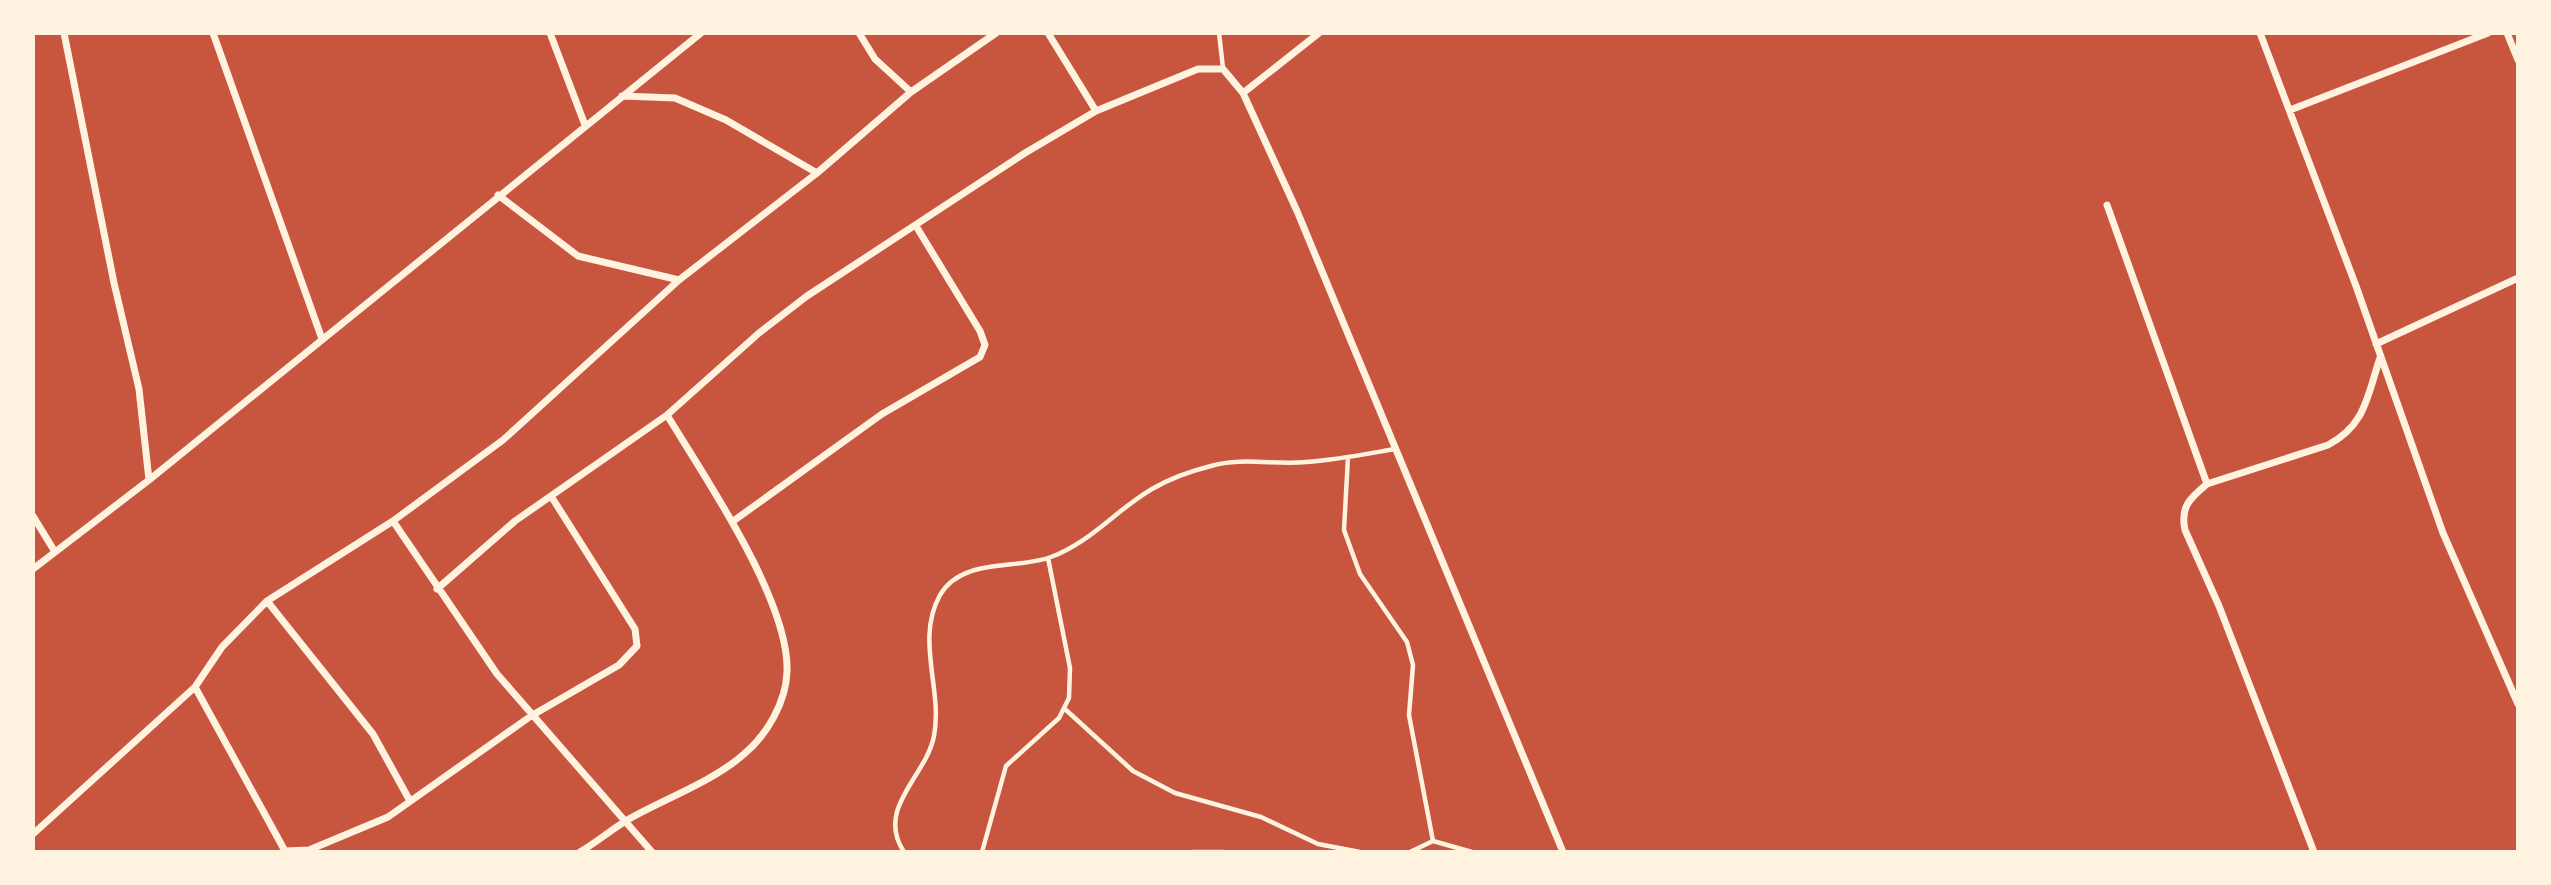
<svg xmlns="http://www.w3.org/2000/svg" width="2551" height="885" font-family="Ubuntu,sans-serif">
	<rect width="100%" height="100%" fill="#c8553d"/>
	<g fill="none" stroke-linecap="round" stroke-linejoin="round">
		<path stroke="#fff3e0" stroke-width="4.5" d="M1219 33 1223 68
			M1348 457 1344 530 1360 574 1407 642 1413 665 1409 715 1433 841
			M1066 710 1133 771 1175 793 1261 817 1318 844 1360 852
			M904 852C875 808 926 777 934 736 943 689 915 640 940 595 962 557 1017 570 1051 557 1091 542 1116 510 1152 489 1169 479 1191 471 1211 466 1241 457 1275 465 1306 462 1336 460 1366 454 1395 449
			M982 852 1006 766 1059 718 1069 698 1070 668 1048 558
			M1192 852H1223
			M1410 852 1433 841 1472 852"/>
		<path stroke="#fff3e0" stroke-width="7" d="M64 33 114 283 139 389 149 480
			M213 33 322 339
			M550 33 585 125
			M859 33 875 59 911 92
			M1048 33 1096 111 1198 69H1223L1243 93 1297 211 1563 852
			M2260 33 2356 286 2443 533 2518 704
			M2507 33 2518 60
			M1243 93 1319 33
			M622 96 675 98 726 120 817 173
			M2290 110 2488 33
			M498 195 578 256 679 280
			M2107 205 2207 484C2190 498 2180 507 2185 530L2219 606 2314 852
			M2376 344 2518 278
			M2207 484 2328 445C2366 425 2367 396 2380 358
			M33 516 55 552
			M393 521 497 674 652 852
			M732 522 882 414 980 357 985 345 980 331 916 226
			M33 569 149 480 701 33
			M437 589 515 521 667 415 759 333 807 296 1025 153 1096 111
			M267 601 373 734 410 801
			M195 687 285 851 309 850 388 817 531 716 619 665 637 646 635 629 551 496
			M33 834 195 687 222 647 267 601 393 521 503 440 679 280 817 173 911 92 996 33
			M580 852C597 842 612 829 629 819 664 799 714 781 744 754 767 735 786 702 787 672 790 601 704 476 667 415"/>
	</g>
	<rect width="2551" height="885" fill="none" stroke="#fff3e0" stroke-width="70"/>
</svg>
